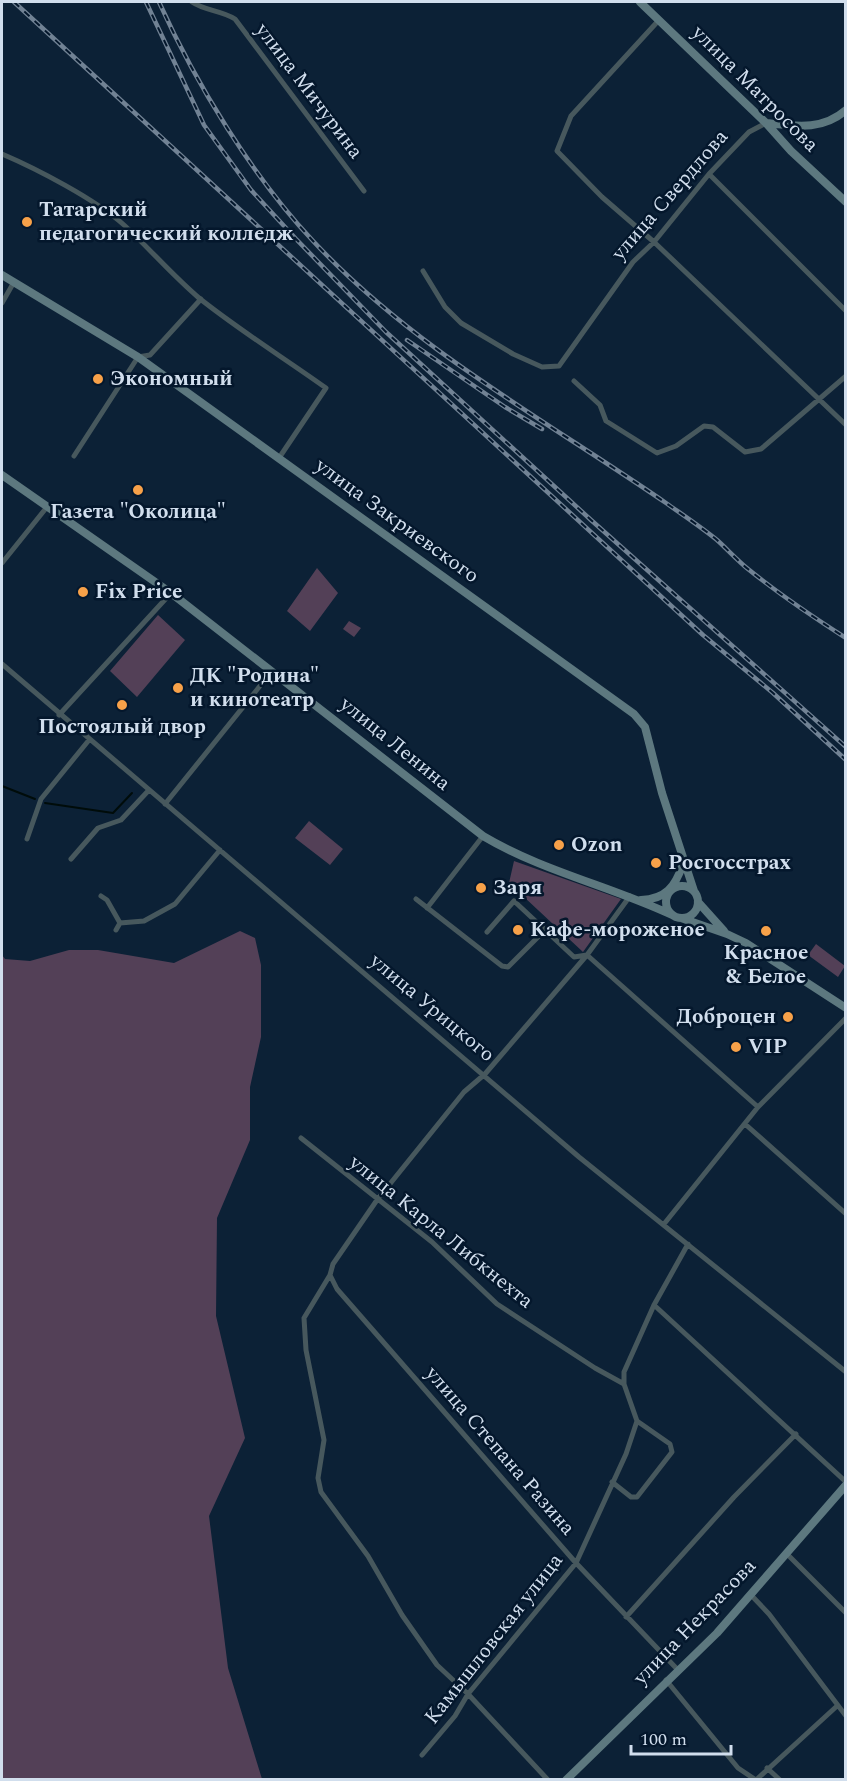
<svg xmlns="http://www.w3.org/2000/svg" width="847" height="1781" font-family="Spectral,serif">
	<rect width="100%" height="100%" fill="#0c2136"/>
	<path fill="#534057" d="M317 568 338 593 310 631 287 611Z
		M158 615 185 640 137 697 110 671Z
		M349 621 361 628 354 637 343 629Z
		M309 821 343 849 330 865 295 838Z
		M514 861 621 899 583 952 509 883Z
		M240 931 255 938 261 965V1037L250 1087V1140L217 1218 216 1316 245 1438 209 1516 228 1668 262 1779H2V955L5 959 30 961 69 950H98L174 963Z
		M816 944 845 966 838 977 808 955Z"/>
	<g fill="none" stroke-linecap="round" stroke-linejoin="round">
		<path stroke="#000c0a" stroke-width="2" d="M2 786 35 799
			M45 803 113 813 132 793"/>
		<path stroke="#47585d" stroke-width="5" d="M192 2C205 11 221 10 235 19L364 191
			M659 20 571 116 557 151 602 197 654 242 846 425
			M2 154C37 169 95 199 124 225 150 249 172 275 199 298 239 330 284 358 326 388L279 458
			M709 174 846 311
			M423 271 445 307 461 323 513 354 542 367 559 366 633 262 654 242 709 174 749 132 766 123
			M2 303 14 282
			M574 381 600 405 606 421 657 453 676 446 704 426 713 427 745 452 761 449 846 376
			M74 456 138 357 150 355 201 299
			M2 563 47 507
			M2 664 579 1157 846 1372
			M59 715 171 593
			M165 804 272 671
			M27 839 41 799 89 740
			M71 859 98 828 121 820 149 790
			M101 896 107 900 120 923
			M416 899 502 966 508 967 545 930
			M427 908 483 836
			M116 930 120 923 144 921 175 904 220 850
			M487 932 514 901 574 957 587 955 758 1107
			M745 1124 846 1214
			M301 1138 432 1242 497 1304 595 1368 624 1384
			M664 1224 758 1107 846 1018
			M330 1275 337 1289 576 1563 677 1669
			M654 1305 846 1482
			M612 1482 631 1497H637L672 1452 670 1444 637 1421
			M786 1553 846 1613
			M751 1595 769 1614 846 1716
			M626 1617 734 1497 796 1434
			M666 1680 738 1768 756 1780
			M422 1755 455 1716 468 1694 576 1563 626 1454 637 1421 624 1384V1372L654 1305 688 1244
			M767 1768 780 1780
			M548 1780 468 1694 437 1665 402 1615 368 1556 321 1492 318 1478 324 1440 306 1350 304 1318 330 1275 333 1264 377 1200 464 1092 485 1074 587 955 630 896
			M756 1780 837 1706"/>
		<path stroke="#5d787f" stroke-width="8" d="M640 2 766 123 791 151 846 202
			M766 123C795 126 822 131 846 110
			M2 275 138 357 634 714 645 727 662 793 694 891
			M2 475 171 593 483 836C542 871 610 886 672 915
			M666 902a16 16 0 1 1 32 0a16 16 0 1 1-32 0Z
			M641 900C666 899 675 887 683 864
			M698 902 724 931
			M681 918 727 934 746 943 846 1008
			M566 1780 717 1633 846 1485"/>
		<defs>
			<path id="rail" d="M14 2 703 635 773 693 846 760
				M146 2 204 125 251 190 296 239 386 332 591 520 846 747
				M159 2C196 84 252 176 314 242 414 349 547 421 666 503 683 515 701 527 717 540 727 549 737 560 748 569 779 594 813 617 846 638
				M407 340 505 407 542 429"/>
		</defs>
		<use href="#rail" stroke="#718294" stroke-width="4.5"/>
		<use href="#rail" stroke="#04172c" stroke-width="2" stroke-dasharray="7" stroke-linecap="butt"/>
	</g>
	<g fill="#f7a149" stroke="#04172c" stroke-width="2">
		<circle cx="27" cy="222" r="6"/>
		<circle cx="98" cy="379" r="6"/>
		<circle cx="138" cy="490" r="6"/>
		<circle cx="83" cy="592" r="6"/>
		<circle cx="178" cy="688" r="6"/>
		<circle cx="122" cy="705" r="6"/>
		<circle cx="559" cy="845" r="6"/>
		<circle cx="656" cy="863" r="6"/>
		<circle cx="481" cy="888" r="6"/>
		<circle cx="518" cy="930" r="6"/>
		<circle cx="766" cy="931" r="6"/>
		<circle cx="788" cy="1017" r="6"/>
		<circle cx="736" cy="1047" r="6"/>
	</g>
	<g text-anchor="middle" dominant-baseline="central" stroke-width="5" stroke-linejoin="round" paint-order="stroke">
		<g font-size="21" fill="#d1deed" stroke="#04172c">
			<text transform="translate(755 89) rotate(45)">улица Матросова</text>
			<text transform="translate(309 91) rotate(53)">улица Мичурина</text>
			<text transform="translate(670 195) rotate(-49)">улица Свердлова</text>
			<text transform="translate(397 521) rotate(36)">улица Закриевского</text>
			<text transform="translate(395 744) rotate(39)">улица Ленина</text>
			<text transform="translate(432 1008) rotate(40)">улица Урицкого</text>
			<text transform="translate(441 1232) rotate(39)">улица Карла Либкнехта</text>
			<text transform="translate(500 1451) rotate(49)">улица Степана Разина</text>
			<text transform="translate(695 1622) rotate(-46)">улица Некрасова</text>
			<text transform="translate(494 1639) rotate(-52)">Камышловская улица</text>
		</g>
		<g font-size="21" font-weight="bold" fill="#d1deed" stroke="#04172c" text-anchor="start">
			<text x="39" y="210">Татарский<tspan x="39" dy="24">педагогический колледж</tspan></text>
			<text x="110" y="379">Экономный</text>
			<text x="138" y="512" text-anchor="middle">Газета "Околица"</text>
			<text x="95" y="592">Fix Price</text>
			<text x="190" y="676">ДК "Родина"<tspan x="190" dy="24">и кинотеатр</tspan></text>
			<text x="122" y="727" text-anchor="middle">Постоялый двор</text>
			<text x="571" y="845">Ozon</text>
			<text x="668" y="863">Росгосстрах</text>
			<text x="493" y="888">Заря</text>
			<text x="530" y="930">Кафе-мороженое</text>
			<text x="766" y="953" text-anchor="middle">Красное<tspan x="766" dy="24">&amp; Белое</tspan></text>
			<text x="776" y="1017" text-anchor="end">Доброцен</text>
			<text x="748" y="1047">VIP</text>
		</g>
	</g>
	<rect width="847" height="1781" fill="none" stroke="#d1deed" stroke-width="6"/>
	<path d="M631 1745v9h100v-9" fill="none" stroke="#d1deed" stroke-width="3"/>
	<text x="640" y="1745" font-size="18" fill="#d1deed" stroke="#04172c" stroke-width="4.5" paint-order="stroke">100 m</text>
</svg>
